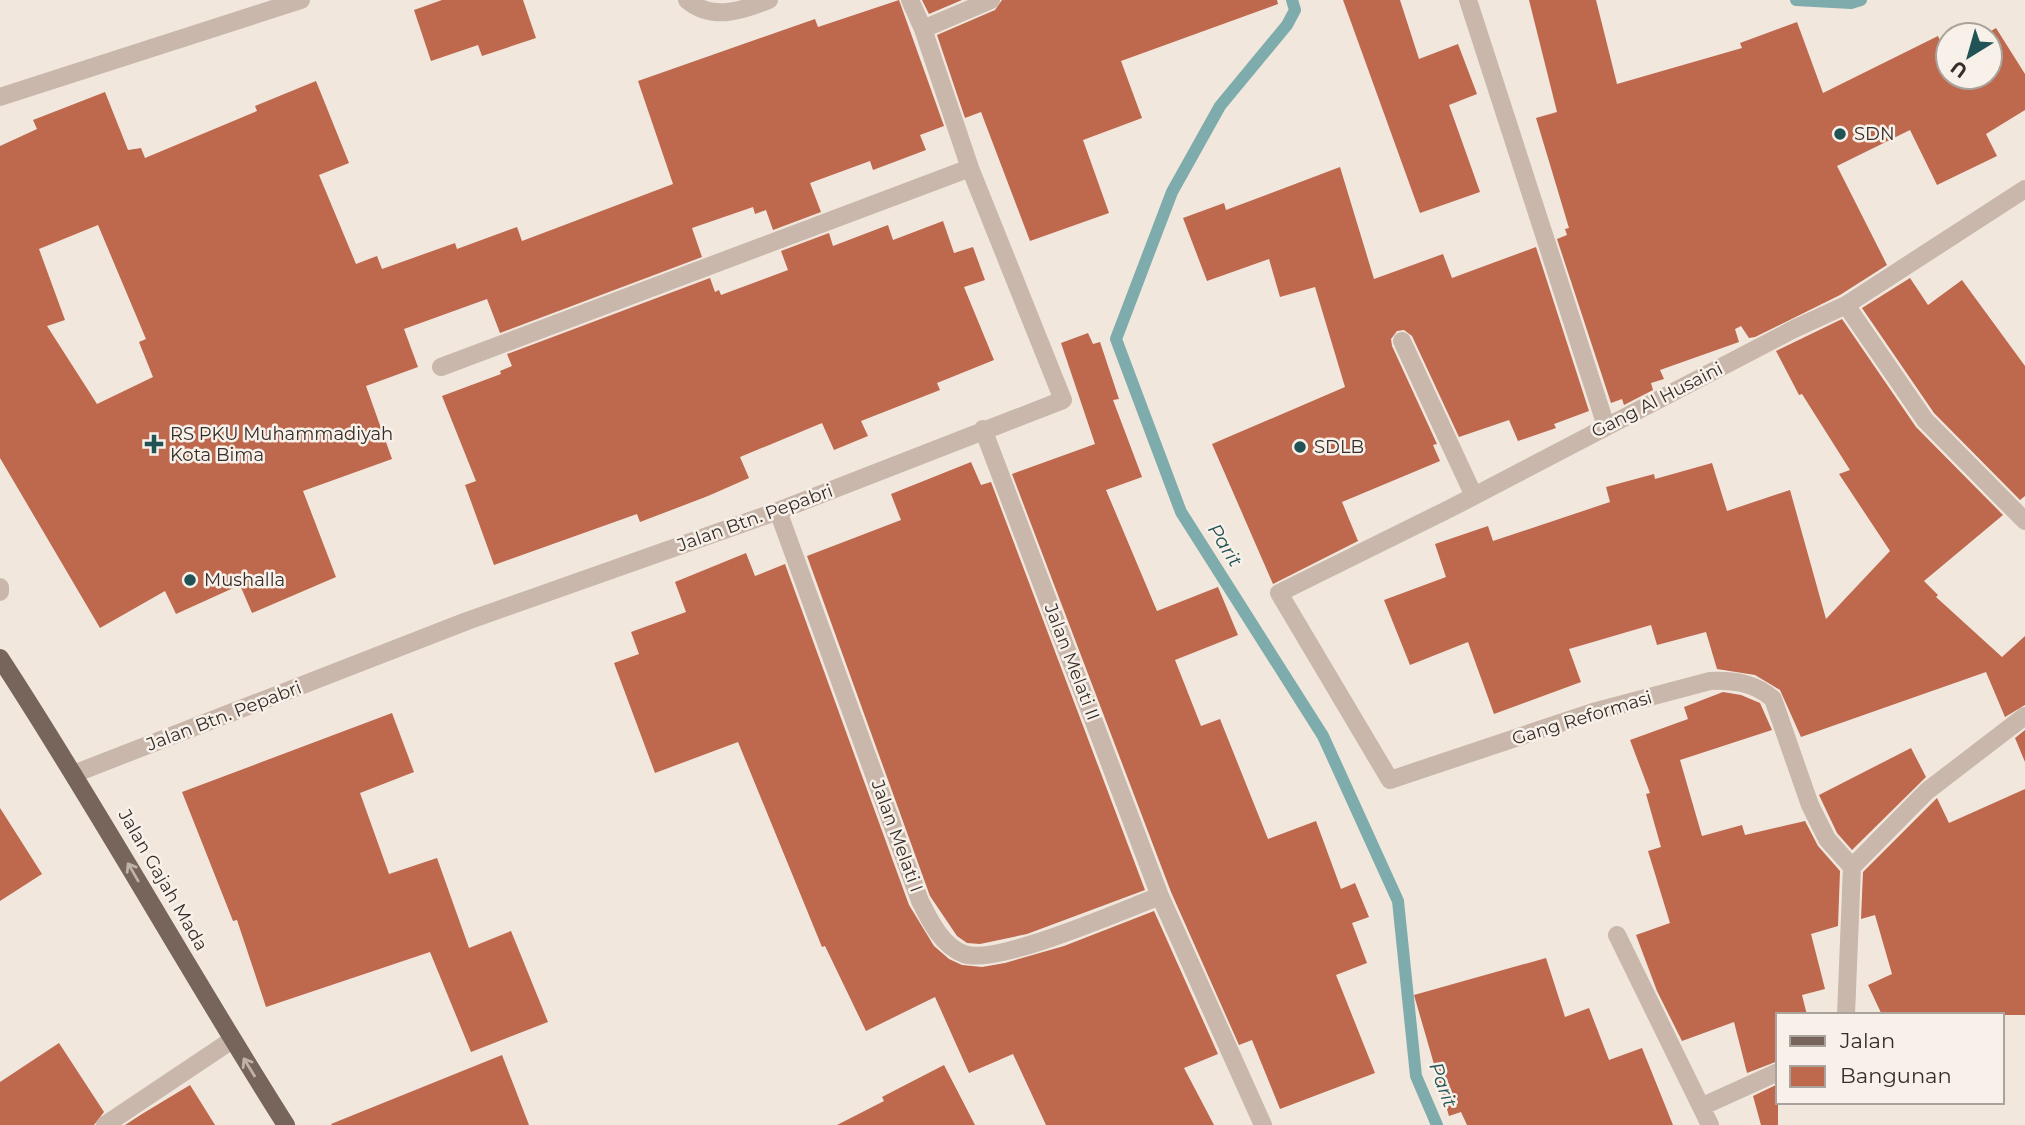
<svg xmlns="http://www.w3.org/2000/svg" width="2025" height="1125" font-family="Montserrat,sans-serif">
	<rect width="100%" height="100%" fill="#f1e7dd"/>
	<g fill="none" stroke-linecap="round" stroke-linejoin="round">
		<path stroke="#7eabac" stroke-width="12" d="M1292 0 1295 10 1287 25 1220 106 1172 192 1116 339 1181 512 1323 736 1398 901 1416 1076 1437 1125
			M1796 0 1851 3 1861 0"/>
	</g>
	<path fill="#be684e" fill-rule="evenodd" d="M442 0H523L536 38 482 56 478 45 431 61 414 10Z
		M899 0 944 126 920 135 926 150 873 170 870 161 810 183 821 212 773 230 766 210 755 214 753 207 692 228 702 257 500 333 487 299 404 329 418 367 366 386 392 459 303 491 336 577 252 613 240 585 176 614 165 591 100 628 0 458V146L37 129 33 120 105 92 128 150 141 148 145 158 257 111 255 106 316 81 349 163 319 175 356 264 377 256 382 269 455 243 457 249 517 227 522 241 673 184 638 81 815 19 818 27ZM98 225 146 339 139 342 153 377 97 404 47 326 65 320 39 249Z
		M922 0H962L929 14Z
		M1002 0H1277L1278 4 1121 61 1142 118 1083 140 1109 213 1030 241 981 112 965 118 937 35 995 10Z
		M1343 0H1400L1419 59 1458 44 1477 94 1449 105 1480 192 1420 213Z
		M1529 0H1596L1617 84 1742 48 1740 43 1797 22 1823 93 1938 36 1948 57V77H1990V35H1984L1996 28 2025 74V110L1986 134 1997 156 1937 185 1910 130 1837 166 1887 265 1840 295 1755 337 1749 338 1741 326 1735 329 1739 342 1660 370 1664 379 1651 383 1653 390 1624 405 1622 399 1611 403 1557 239 1567 235 1565 229 1569 228 1536 118 1557 112Z
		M1340 167 1374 279 1443 254 1452 278 1536 247 1589 411 1554 424 1556 428 1518 441 1509 420 1459 437 1412 336 1404 330 1397 331 1391 339 1392 346 1437 444 1433 445 1440 461 1342 502 1358 541 1273 584 1212 444 1345 387 1315 287 1280 297 1269 259 1207 281 1183 218 1224 203 1226 210Z
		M943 221 954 253 973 247 985 280 964 287 994 360 937 383 940 390 861 421 868 436 834 450 822 423 740 457 749 478 708 496 640 522 637 514 494 565 465 485 476 481 442 396 501 374 500 371 512 366 507 354 710 278 715 292 719 290 721 295 788 270 781 251 829 233 833 246 888 225 893 240Z
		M1910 278 1928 305 1962 280 2025 366V496L2020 500 1934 413 1862 308Z
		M1842 319 1916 427 2003 515 1924 581 1938 595 1936 597 2002 657 2025 636V705L2005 717 1986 672 1801 737 1780 690 1755 675 1717 669 1706 632 1657 645 1651 625 1569 649 1581 682 1494 714 1468 642 1410 665 1384 600 1446 577 1435 544 1488 526 1493 541 1610 502 1606 487 1654 474 1655 479 1712 463 1727 511 1790 490 1826 619 1890 551 1839 474 1850 470 1802 394 1799 395 1776 351Z
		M1088 333 1093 344 1100 342 1119 399 1113 400 1142 477 1106 490 1157 611 1218 587 1238 635 1175 660 1201 726 1220 719 1268 839 1316 821 1341 889 1355 883 1369 917 1352 923 1367 963 1336 975 1375 1073 1280 1109 1252 1040 1239 1045 1171 892 1012 474 1095 444 1061 343Z
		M971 462 981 485 991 482 1145 890 1027 934 980 944 967 943 957 936 930 896 807 556 901 520 891 494Z
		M746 553 755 576 785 564 909 905 934 946 949 959 962 965 982 967 1005 963 1064 946 1154 911 1218 1054 1184 1068 1214 1125H1046L1013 1054 969 1073 935 997 866 1031 825 946 822 947 738 742 655 773 614 663 639 654 631 632 686 612 675 582Z
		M1723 692 1741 695 1760 703 1772 730 1680 760 1702 836 1742 825 1745 835 1805 821 1818 846 1840 871 1838 926 1811 934 1825 989 1802 995 1807 1015H1778V1061L1747 1073 1734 1022 1682 1041 1657 991 1636 935 1670 923 1648 851 1661 847 1646 794 1650 793 1630 740 1688 719 1684 707Z
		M392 713 414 772 360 793 389 874 437 858 469 948 511 931 548 1022 471 1052 430 952 266 1007 237 920 233 921 182 792Z
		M2025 730V762L2015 738Z
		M1911 748 1926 777 1852 850 1837 833 1819 795Z
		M2025 789V1015H1882L1868 985 1892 974 1875 915 1861 919 1863 872 1937 798 1949 823Z
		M0 808 42 874 0 901Z
		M1546 958 1565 1017 1589 1008 1609 1060 1642 1048 1673 1125H1467L1461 1112 1449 1116 1414 995Z
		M59 1043 104 1112 94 1125H0V1082Z
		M502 1055 529 1125H332L331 1124Z
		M944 1065 975 1125H837L884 1101 882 1097Z
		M1778 1084V1125H1761L1753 1096Z
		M190 1085 215 1125H125L142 1114Z"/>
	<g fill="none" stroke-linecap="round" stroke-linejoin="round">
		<path stroke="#c8b7aa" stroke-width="18" d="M687 0C712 21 742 11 769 0
			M1468 0 1606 426
			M923 29 991 0
			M0 97 301 0
			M1846 305 1925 420 2025 521
			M1402 341 1474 496
			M441 367 970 168
			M983 429 1160 896 1263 1125
			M778 511 920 901C930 921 942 946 964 954 996 966 1123 910 1160 896
			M0 587V592
			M76 773 467 621 778 511 1063 400 970 168 923 29 910 0
			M1852 867 1827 839 1810 805 1773 699C1755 683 1735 680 1710 681L1593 712 1390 780 1279 593 1451 508 1794 329 1846 305 2025 189
			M1617 935 1710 1125
			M1846 1015 1852 867 1927 791 2025 716
			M1703 1106 1778 1072
			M105 1125 232 1040"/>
		<path stroke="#77645b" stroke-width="18" d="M0 658C100 811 188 971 286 1125"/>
	</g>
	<defs><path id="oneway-shaft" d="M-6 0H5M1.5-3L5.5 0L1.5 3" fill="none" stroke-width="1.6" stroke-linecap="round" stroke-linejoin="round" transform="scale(1.75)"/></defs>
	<g stroke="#beb2a9">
		<use href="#oneway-shaft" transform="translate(133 872) rotate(-120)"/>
		<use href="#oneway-shaft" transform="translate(249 1067) rotate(-122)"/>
	</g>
	<g fill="#215255" stroke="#f8f1e9" stroke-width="2.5">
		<circle cx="1840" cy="134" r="7"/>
		<path d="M150.5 433.5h7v7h7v7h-7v7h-7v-7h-7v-7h7z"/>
		<circle cx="1300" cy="447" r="7"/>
		<circle cx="190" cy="580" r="7"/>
	</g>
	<g text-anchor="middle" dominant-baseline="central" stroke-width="5" stroke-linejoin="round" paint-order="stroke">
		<g font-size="18" fill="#362d29" stroke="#f8f1e9" text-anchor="start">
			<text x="1854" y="134">SDN</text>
			<text x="170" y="434">RS PKU Muhammadiyah<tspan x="170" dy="21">Kota Bima</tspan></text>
			<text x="1314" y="447">SDLB</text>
			<text x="204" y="580">Mushalla</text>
		</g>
		<g font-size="18" fill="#362d29" stroke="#f8f1e9">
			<text transform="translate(1657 400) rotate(-27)">Gang Al Husaini</text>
			<text transform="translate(755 518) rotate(-20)">Jalan Btn. Pepabri</text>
			<text transform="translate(1072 662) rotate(69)">Jalan Melati II</text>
			<text transform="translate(224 716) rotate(-21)">Jalan Btn. Pepabri</text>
			<text transform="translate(1582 718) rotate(-17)">Gang Reformasi</text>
			<text transform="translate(897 836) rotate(70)">Jalan Melati I</text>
			<text transform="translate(163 880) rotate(60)">Jalan Gajah Mada</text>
		</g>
		<g font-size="19" font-style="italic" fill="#215255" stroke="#f8f1e9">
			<text transform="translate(1225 545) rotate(58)">Parit</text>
			<text transform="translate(1443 1085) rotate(70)">Parit</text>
		</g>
	</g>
	<rect x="1776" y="1013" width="228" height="91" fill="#f8f1e9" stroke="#aaa39c" stroke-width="2"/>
	<rect x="1790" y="1036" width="35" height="10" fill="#77645b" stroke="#aaa39c" stroke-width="2"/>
	<text x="1840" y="1048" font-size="21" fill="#362d29">Jalan</text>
	<rect x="1790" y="1066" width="35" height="21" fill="#be684e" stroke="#aaa39c" stroke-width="2"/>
	<text x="1840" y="1083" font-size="21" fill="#362d29">Bangunan</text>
	<g transform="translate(1969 56) rotate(217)"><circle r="33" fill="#f8f1e9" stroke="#aaa39c" stroke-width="2"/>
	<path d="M0-5L12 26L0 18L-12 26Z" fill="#215255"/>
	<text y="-10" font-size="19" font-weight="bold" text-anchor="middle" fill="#362d29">U</text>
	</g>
</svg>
